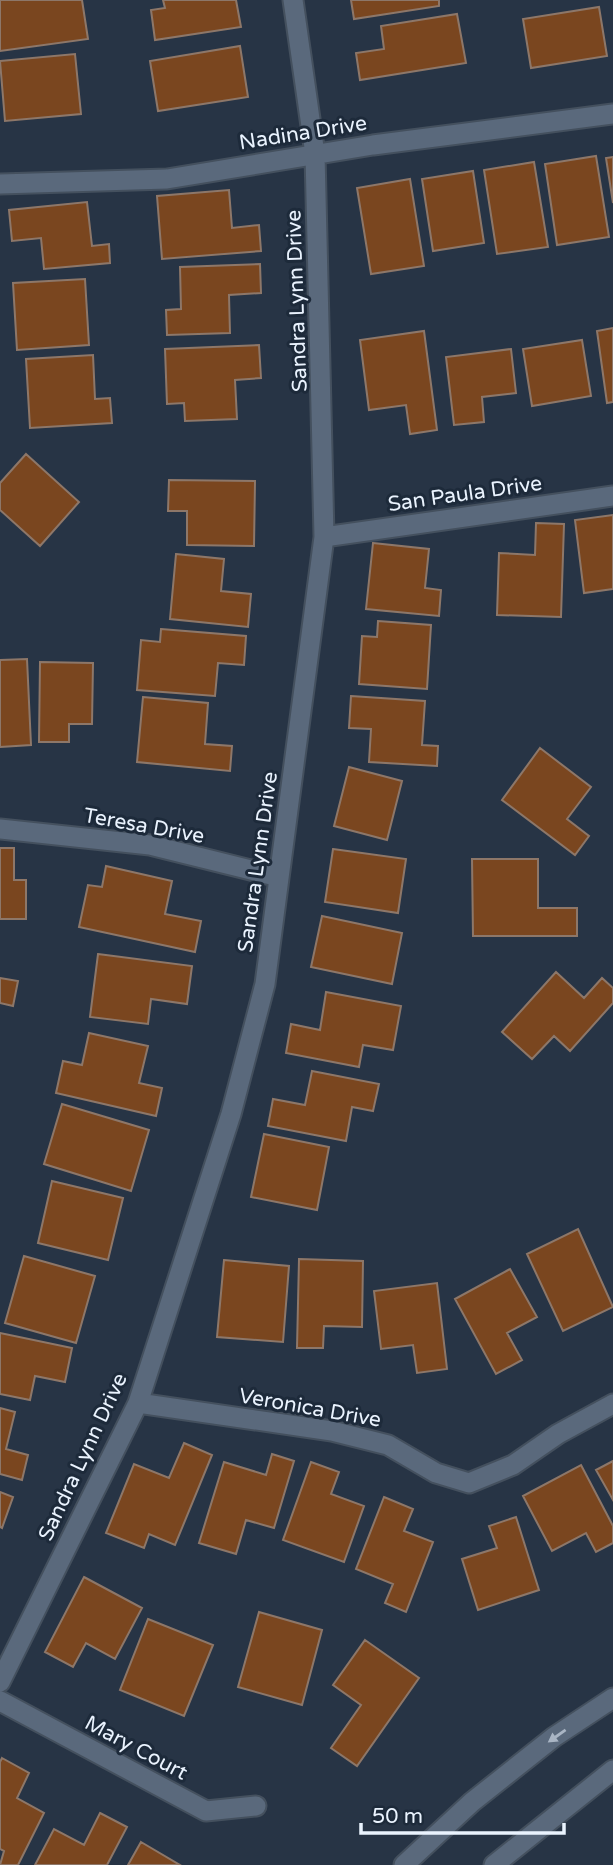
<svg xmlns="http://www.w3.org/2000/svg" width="613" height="1865" font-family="'Varela Round',sans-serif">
	<rect width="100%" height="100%" fill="#273445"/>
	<path fill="#7a461f" stroke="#8d7769" stroke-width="2" d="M0 0H82L88 39 0 51Z
		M163 0H236L241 27 155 40 151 10 165 8Z
		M351 0H439V6L354 19Z
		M599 7 607 56 531 68 523 19Z
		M457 14 466 63 360 80 356 53 384 49 381 26Z
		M240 46 248 97 158 111 150 61Z
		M75 54 81 114 5 121 0 61Z
		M596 156 609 237 557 245 545 164Z
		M613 157V203L606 158Z
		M534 162 548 247 497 254 484 170Z
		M473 171 484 243 433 251 422 179Z
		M410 179 424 266 371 274 357 188Z
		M229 190 232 228 259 225 261 251 162 259 157 196Z
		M87 202 92 246 109 244 110 263 44 269 41 238 12 241 9 210Z
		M260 264 261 293 229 295 230 333 167 335 166 310 181 309 180 267Z
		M85 279 89 345 17 350 13 283Z
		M613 328V402L607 403 597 331Z
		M424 331 437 430 410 434 406 405 369 410 360 340Z
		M582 340 591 396 532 406 523 349Z
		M259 345 261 378 235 380 237 419 185 421 184 403 167 404 165 349Z
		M511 349 516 393 482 397 484 422 454 425 446 357Z
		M93 355 95 399 110 398 112 423 30 428 26 359Z
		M26 454 79 502 40 546 0 510V483Z
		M169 480 255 481 254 546 187 545V511H168Z
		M613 515V589L584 593 575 520Z
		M536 523 564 524 561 617 497 615 499 553 535 555Z
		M373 543 429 549 425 588 441 590 439 616 366 609Z
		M176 554 224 559 221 591 251 594 248 627 170 619Z
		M378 621 431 625 427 689 359 684 362 636 377 637Z
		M161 629 246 636 244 665 218 663 215 696 137 690 141 640 160 642Z
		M27 659 31 745 0 747V660Z
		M40 662 93 663 92 724H69V742H39Z
		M351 696 425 701 422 745 438 746 437 766 369 762 371 729 349 728Z
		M143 697 208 703 205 744 232 746 230 771 137 762Z
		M540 748 591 787 567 819 589 836 575 855 502 800Z
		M349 767 402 781 387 840 334 826Z
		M0 848H14V880H26V919H0Z
		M333 849 406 859 398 913 325 902Z
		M472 859H538V908H577V936H473Z
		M106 866 172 881 165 914 201 921 195 952 79 927 88 885 102 887Z
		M322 916 402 933 392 984 311 967Z
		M98 954 192 966 187 1004 151 999 148 1024 90 1017Z
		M556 972 584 998 602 978 613 988V1003L570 1051 554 1036 532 1059 502 1032Z
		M0 978 18 981 13 1006 0 1003Z
		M326 992 401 1006 393 1050 363 1045 359 1067 286 1053 291 1024 320 1030Z
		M89 1033 148 1046 139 1083 162 1088 156 1116 56 1093 63 1061 82 1065Z
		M312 1071 379 1084 373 1111 352 1107 346 1141 268 1126 273 1099 305 1105Z
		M62 1104 149 1130 131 1191 44 1164Z
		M264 1134 329 1147 317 1210 251 1197Z
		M52 1181 123 1198 108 1260 38 1243Z
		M578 1229 613 1307 563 1331 527 1254Z
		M24 1256 95 1276 76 1343 5 1323Z
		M299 1259 363 1261 362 1327 324 1326 323 1348H297Z
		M224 1260 289 1266 283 1342 217 1337Z
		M510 1269 537 1317 507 1333 522 1360 496 1374 455 1299Z
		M437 1283 447 1369 417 1373 413 1345 381 1349 374 1291Z
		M0 1333 72 1348 65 1382 35 1376 30 1400 0 1394Z
		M0 1408 15 1412 6 1449 28 1455 22 1480 0 1474Z
		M184 1443 212 1455 175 1545 149 1534 144 1548 106 1533 134 1464 169 1478Z
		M272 1454 294 1461 274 1528 246 1520 236 1554 199 1543 224 1462 266 1475Z
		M613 1461V1500L596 1470Z
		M311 1462 339 1472 331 1494 364 1506 344 1562 283 1540Z
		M581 1465 613 1526V1543L596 1552 586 1533 552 1551 523 1496Z
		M0 1492 13 1497 2 1528 0 1527Z
		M384 1497 413 1509 404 1531 433 1542 406 1612 385 1603 393 1584 356 1569Z
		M516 1517 539 1590 478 1610 462 1559 497 1548 489 1526Z
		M84 1577 142 1608 115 1659 86 1643 73 1667 45 1652Z
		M259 1612 322 1630 302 1705 238 1687Z
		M148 1619 213 1645 184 1716 120 1690Z
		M365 1640 419 1678 357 1766 331 1748 361 1705 333 1685Z
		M2 1758 29 1773 17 1798 44 1813 18 1865H0L4 1851 0 1849V1762Z
		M100 1813 127 1827 107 1865H35L54 1829 84 1845Z
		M141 1842 180 1865H128Z"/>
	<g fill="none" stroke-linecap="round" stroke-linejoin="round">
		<defs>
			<path id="minor" d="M0 184 167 179 373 145 613 114
				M324 537 613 496
				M0 829 150 845 279 877
				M138 1403 332 1431 388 1445 436 1473 469 1483 513 1465 558 1434 613 1404
				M0 1682 138 1403 231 1114 265 984 324 537 315 154 293 0
				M0 1701 206 1811 256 1806"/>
			<path id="secondary" d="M404 1865 472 1802 554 1737 613 1698
				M494 1865 613 1770"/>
		</defs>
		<use href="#minor" stroke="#44505e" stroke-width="23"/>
		<use href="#secondary" stroke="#44505e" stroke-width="23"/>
		<use href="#minor" stroke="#5a697c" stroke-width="19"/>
		<use href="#secondary" stroke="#5a697c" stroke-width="19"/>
	</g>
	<defs><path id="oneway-solid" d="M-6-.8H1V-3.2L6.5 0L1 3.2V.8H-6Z" transform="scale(1.75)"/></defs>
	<use fill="#a9b5c4" href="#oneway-solid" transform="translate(557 1736) rotate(145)"/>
	<g text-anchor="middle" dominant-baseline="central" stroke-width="6" stroke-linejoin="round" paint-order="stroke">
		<g font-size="21" fill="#eaf3fe" stroke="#1d2a3a">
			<text transform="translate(303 133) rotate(-9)">Nadina Drive</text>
			<text transform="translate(297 301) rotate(-92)">Sandra Lynn Drive</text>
			<text transform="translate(465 494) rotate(-8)">San Paula Drive</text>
			<text transform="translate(144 826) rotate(10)">Teresa Drive</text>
			<text transform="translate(258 862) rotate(-82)">Sandra Lynn Drive</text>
			<text transform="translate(310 1408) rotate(10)">Veronica Drive</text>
			<text transform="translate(83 1457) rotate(-65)">Sandra Lynn Drive</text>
			<text transform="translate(136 1748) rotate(28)">Mary Court</text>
		</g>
	</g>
	<path d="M361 1823v10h203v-10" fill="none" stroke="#eaf3fe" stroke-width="3.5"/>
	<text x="372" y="1823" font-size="21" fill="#eaf3fe" stroke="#1d2a3a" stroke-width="5" paint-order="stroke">50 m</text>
</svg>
